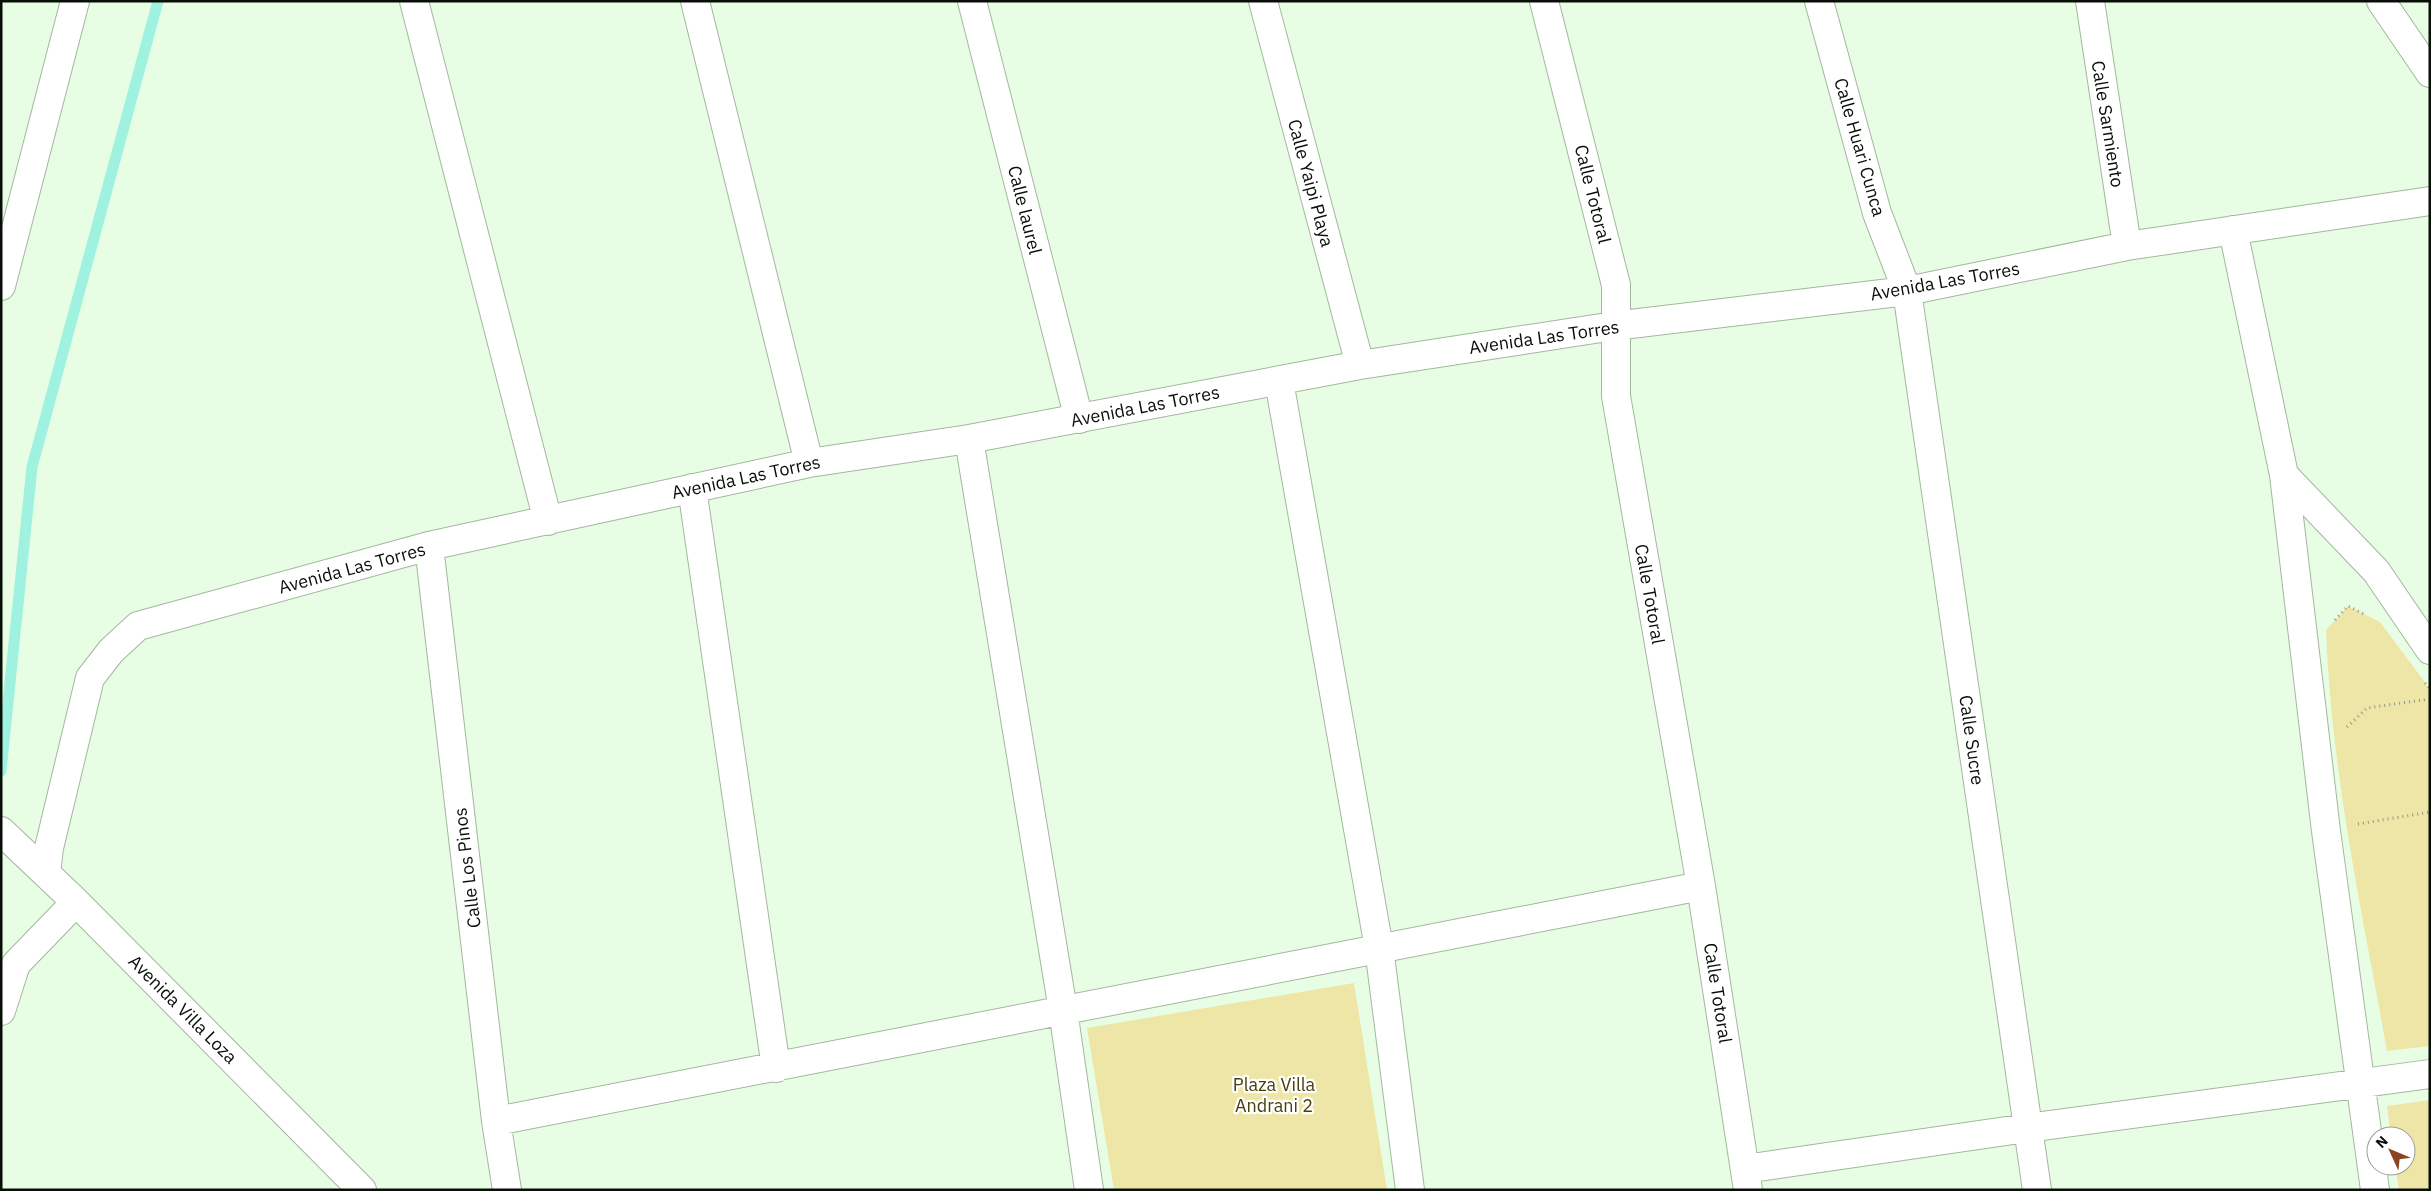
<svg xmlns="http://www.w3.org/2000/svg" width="2431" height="1191" font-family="'IBM Plex Sans',sans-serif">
	<rect width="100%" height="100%" fill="#e8fee4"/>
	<path fill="#ede6a7" d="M2348 606 2380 622 2430 689V1046L2387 1051C2362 911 2331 772 2326 630Z
		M1354 983 1387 1190H1114L1087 1028Z
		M2430 1100V1190H2399L2395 1166H2406V1136H2391L2387 1106Z"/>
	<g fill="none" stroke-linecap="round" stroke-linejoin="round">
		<path stroke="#9ff2e0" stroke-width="11" d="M1 771 32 467 158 1"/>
		<defs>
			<path id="minor" d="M414 1 548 521
				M695 1 809 463
				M972 1 1079 419
				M1263 1 1360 365
				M1544 1 1616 285V396L1701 886 1748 1190
				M1819 1 1877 213 1907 291 2037 1190
				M2090 1 2127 246
				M2381 1 2430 73
				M2233 230 2284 475 2326 831 2375 1190
				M1 286 75 1
				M1279 381 1379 948 1410 1190
				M969 439 1063 1010 1089 1190
				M2284 475 2376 571 2430 650
				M692 488 776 1068
				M429 546 496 1121 507 1190
				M1 831 76 902 362 1190
				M46 873 49 848 90 678 111 651 138 626 429 546 809 463 969 439 1360 365 1614 326 1907 291 2127 246 2430 201
				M1 1011 16 964 76 902
				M496 1121 1701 886
				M1745 1169 2027 1128 2430 1074"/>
		</defs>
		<use href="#minor" stroke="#a3b79f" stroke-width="30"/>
		<path stroke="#8b9b88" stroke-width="3" stroke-dasharray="1 4" stroke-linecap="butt" d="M2335 620 2348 606 2364 614
			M2425 683 2430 689
			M2347 727 2367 708 2430 699
			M2358 824 2430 812"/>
		<use href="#minor" stroke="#fff" stroke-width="28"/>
	</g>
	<g text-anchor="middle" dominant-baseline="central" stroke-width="4.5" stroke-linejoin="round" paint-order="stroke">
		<g font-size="18" fill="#080f07" stroke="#fff">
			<text transform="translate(2108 124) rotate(81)">Calle Sarmiento</text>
			<text transform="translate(1860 147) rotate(74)">Calle Huari Cunca</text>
			<text transform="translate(1311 183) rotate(75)">Calle Yaipi Playa</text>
			<text transform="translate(1593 194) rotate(76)">Calle Totoral</text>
			<text transform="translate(1025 210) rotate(76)">Calle laurel</text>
			<text transform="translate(1945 281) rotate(-10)">Avenida Las Torres</text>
			<text transform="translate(1544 337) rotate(-8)">Avenida Las Torres</text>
			<text transform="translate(1145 406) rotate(-11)">Avenida Las Torres</text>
			<text transform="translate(746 477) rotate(-12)">Avenida Las Torres</text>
			<text transform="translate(352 568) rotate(-15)">Avenida Las Torres</text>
			<text transform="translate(1650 594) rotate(80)">Calle Totoral</text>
			<text transform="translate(1972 740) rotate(82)">Calle Sucre</text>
			<text transform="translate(467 868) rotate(-97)">Calle Los Pinos</text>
			<text transform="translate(1718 993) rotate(81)">Calle Totoral</text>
			<text transform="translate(183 1009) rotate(45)">Avenida Villa Loza</text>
		</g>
		<g font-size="18" fill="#453f0c" stroke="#fff">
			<text x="1274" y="1084">Plaza Villa<tspan x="1274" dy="21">Andrani 2</tspan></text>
		</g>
	</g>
	<rect width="2431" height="1191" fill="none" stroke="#080f07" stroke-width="5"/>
	<g transform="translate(2391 1151) rotate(314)"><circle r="24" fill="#ffffff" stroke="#9c9f9c"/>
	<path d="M0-4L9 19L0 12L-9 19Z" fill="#8b4421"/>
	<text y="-8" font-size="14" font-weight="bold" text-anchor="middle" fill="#080f07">N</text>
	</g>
</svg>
